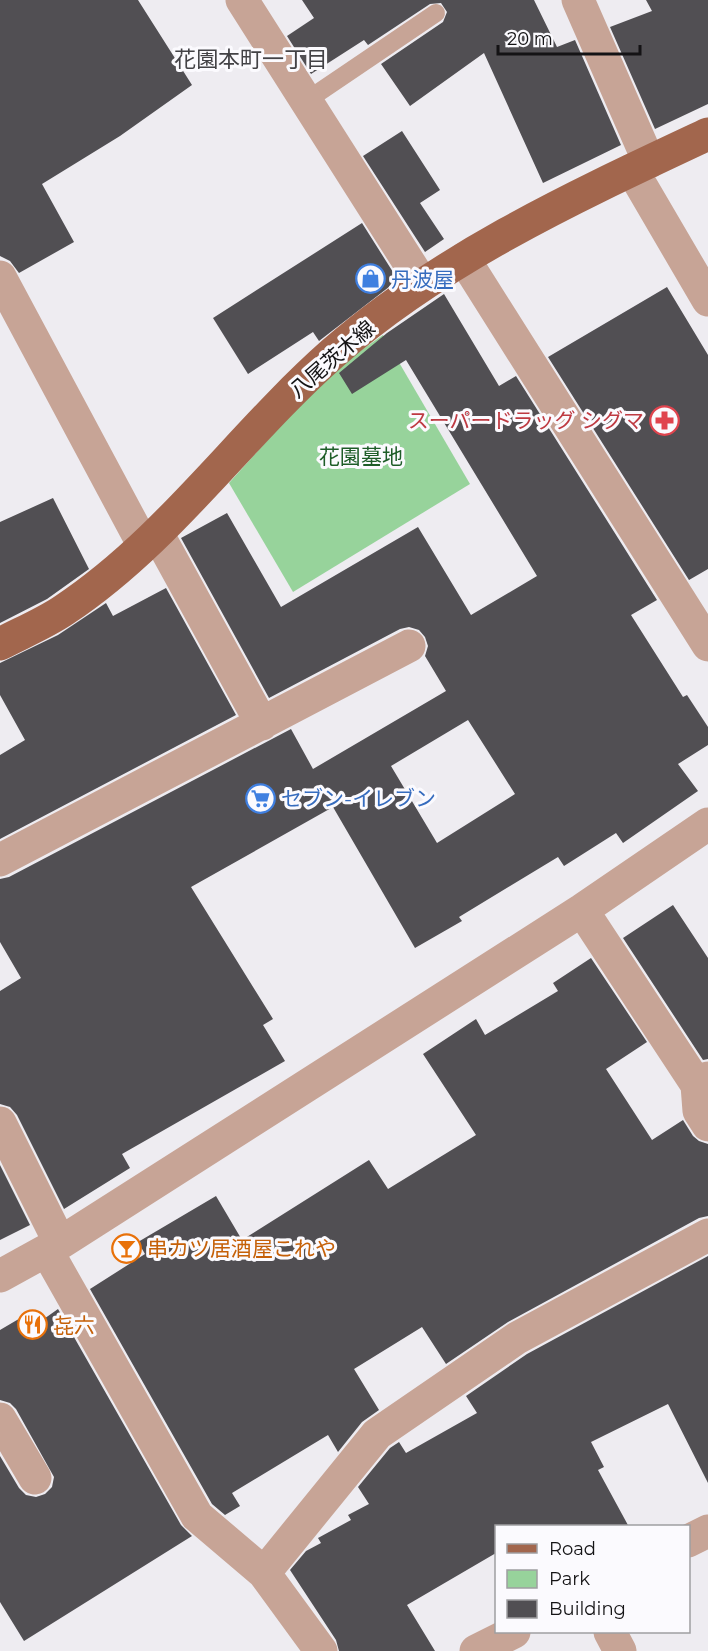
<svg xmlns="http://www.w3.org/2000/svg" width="708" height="1651" font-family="Montserrat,'Noto Sans JP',sans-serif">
	<rect width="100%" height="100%" fill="#eeecf1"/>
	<path fill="#97d39b" d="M383 335 470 484 293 592 229 483 326 375Z"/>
	<path fill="#514f53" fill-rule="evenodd" d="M0 0H138L192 85 120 136 42 184 74 242 19 273 10 261 0 256Z
		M302 0H534L557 47 575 40 621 145 543 183 484 53 410 106 381 64 443 22 447 12 441 3 430 4 368 45 364 40 311 74 287 36 314 18Z
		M646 0H708V104L655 129 610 27 652 11Z
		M402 131 440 190 420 203 444 239 425 252 363 156Z
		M362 223 398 280 319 341 313 332 248 374 213 318Z
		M667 287 708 355V569L689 580 548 357Z
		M444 294 499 386 516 376 657 600 631 615 683 697 687 695 708 727V745L678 764 698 791 623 843 616 833 564 866 558 857 459 917 462 921 415 948 333 807 191 887 273 1019 263 1025 285 1061 122 1154 130 1168 64 1209 17 1115 10 1107 0 1104V991L21 978 0 942V879L9 877 291 729 313 769 446 691 425 656 428 646 425 637 419 630 409 627 400 629 269 698 181 538 227 513 281 607 418 527 471 615 537 576 406 360 352 394 339 373 387 333ZM468 720 515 794 437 843 391 766Z
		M53 498 89 569 47 599 0 623V522Z
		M166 588 236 715 0 839V755L25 740 0 695V663L58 635 106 603 113 616Z
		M673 905 708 958V1059L703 1060 623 938Z
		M591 958 647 1042 606 1069 652 1140 683 1120 693 1136 699 1141 708 1144V1216L699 1218 508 1322 446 1364 422 1327 354 1369 379 1410 362 1422 338 1452 328 1435 232 1493 240 1506 225 1515 212 1504 90 1289 145 1254 138 1242 216 1196 242 1240 369 1160 388 1189 476 1135 423 1054 476 1019 485 1035 558 991 553 983Z
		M0 1165 30 1225 0 1240Z
		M708 1256V1483L668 1404 591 1442 604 1467 598 1470 629 1527H496V1553L407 1605 435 1651H339L336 1640 290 1570 306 1551 321 1543 318 1538 351 1520 348 1515 369 1504 358 1487 390 1448 399 1442 406 1453 477 1413 466 1396 527 1354Z
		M58 1309 181 1525 192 1536 24 1641 0 1602V1456L19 1488 26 1495 36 1497 45 1494 52 1487 54 1477 16 1409 10 1403 0 1400V1330L34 1310 41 1321Z"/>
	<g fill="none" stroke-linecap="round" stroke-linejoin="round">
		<path stroke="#c7a496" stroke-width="18" d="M306 101 436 13"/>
		<path stroke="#c7a496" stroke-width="33" d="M242 0 422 283
			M578 0 649 162
			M632 170 708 300
			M464 259 708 645
			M0 277 144 546
			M157 533 262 724
			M0 860 409 646
			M582 910 697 1085
			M708 1078 697 1085 699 1111 708 1125
			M0 1123 60 1243
			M47 1251 197 1516 264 1573 321 1651
			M0 1276 60 1243 582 910 708 824
			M0 1419 35 1478
			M688 1541 708 1531
			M264 1573 377 1434 517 1338 708 1235
			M610 1632 620 1651
			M476 1651 514 1632"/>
		<path stroke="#a2664d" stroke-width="33" d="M0 644C21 633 45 623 64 610 168 541 240 435 333 353 443 257 576 196 708 134"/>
	</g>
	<defs>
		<symbol id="shop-ring" viewBox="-11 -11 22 22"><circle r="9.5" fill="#fbfafe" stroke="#3f7fe0" stroke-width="1.5"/><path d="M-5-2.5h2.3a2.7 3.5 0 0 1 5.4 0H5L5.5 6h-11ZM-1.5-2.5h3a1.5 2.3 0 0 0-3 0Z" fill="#3f7fe0"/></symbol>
		<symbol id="pharmacy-ring" viewBox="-11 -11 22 22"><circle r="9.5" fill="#fbfafe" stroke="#e0444e" stroke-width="1.5"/><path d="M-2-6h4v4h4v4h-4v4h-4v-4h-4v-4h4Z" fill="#e0444e"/></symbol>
		<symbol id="supermarket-ring" viewBox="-11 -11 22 22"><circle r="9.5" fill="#fbfafe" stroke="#3f7fe0" stroke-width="1.5"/><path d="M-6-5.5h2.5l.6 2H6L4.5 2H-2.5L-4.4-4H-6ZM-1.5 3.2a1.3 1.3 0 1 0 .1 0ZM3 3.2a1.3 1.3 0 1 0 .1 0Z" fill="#3f7fe0"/></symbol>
		<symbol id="bar-ring" viewBox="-11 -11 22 22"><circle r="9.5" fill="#fbfafe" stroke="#e8710a" stroke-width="1.5"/><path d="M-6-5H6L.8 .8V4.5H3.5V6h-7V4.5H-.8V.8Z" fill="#e8710a"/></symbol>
		<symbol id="restaurant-ring" viewBox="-11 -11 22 22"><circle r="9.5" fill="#fbfafe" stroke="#e8710a" stroke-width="1.5"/><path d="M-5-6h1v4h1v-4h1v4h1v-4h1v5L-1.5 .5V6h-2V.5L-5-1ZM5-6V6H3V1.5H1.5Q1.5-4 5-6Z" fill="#e8710a"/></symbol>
	</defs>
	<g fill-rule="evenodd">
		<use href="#shop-ring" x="354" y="262" width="33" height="33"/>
		<use href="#pharmacy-ring" x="648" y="404" width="33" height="33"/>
		<use href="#supermarket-ring" x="244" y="782" width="33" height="33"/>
		<use href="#bar-ring" x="110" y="1232" width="33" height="33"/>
		<use href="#restaurant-ring" x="16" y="1308" width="33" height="33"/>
	</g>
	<g text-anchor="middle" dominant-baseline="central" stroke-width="6" stroke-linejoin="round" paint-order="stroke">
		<g font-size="21" fill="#366cbe" stroke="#fbfafe" text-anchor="start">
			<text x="391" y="279">丹波屋</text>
			<text x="281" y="798">セブン-イレブン</text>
		</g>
		<g font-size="21" fill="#141315" stroke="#fbfafe">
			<text transform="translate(332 359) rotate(-41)">八尾茨木線</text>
		</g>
		<g font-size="21" fill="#be3a42" stroke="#fbfafe" text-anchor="end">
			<text x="644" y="420">スーパードラッグ シグマ</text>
		</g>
		<g font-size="21" fill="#1e5d28" stroke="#fbfafe">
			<text x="361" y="456">花園墓地</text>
		</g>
		<g font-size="21" fill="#c56008" stroke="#fbfafe" text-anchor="start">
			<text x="147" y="1248">串カツ居酒屋これや</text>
			<text x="53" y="1325">㐂六</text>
		</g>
		<g font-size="22" fill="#434246" stroke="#fbfafe">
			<text x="251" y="59">花園本町一丁目</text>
		</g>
	</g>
	<rect x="495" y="1525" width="195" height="108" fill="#fbfafe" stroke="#9f9ea1" stroke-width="1.5"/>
	<rect x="507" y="1544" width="30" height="9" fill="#a2664d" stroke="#9f9ea1" stroke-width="1.5"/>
	<text x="549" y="1555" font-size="18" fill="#141315">Road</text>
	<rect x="507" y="1570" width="30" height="18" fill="#97d39b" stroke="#9f9ea1" stroke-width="1.5"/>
	<text x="549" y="1585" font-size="18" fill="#141315">Park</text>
	<rect x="507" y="1600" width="30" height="18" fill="#514f53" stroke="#9f9ea1" stroke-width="1.5"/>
	<text x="549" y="1615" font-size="18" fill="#141315">Building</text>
	<path d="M498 45v9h142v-9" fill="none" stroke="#141315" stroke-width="3"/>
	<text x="507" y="45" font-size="18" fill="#141315" stroke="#fbfafe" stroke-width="4.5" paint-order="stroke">20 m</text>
</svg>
